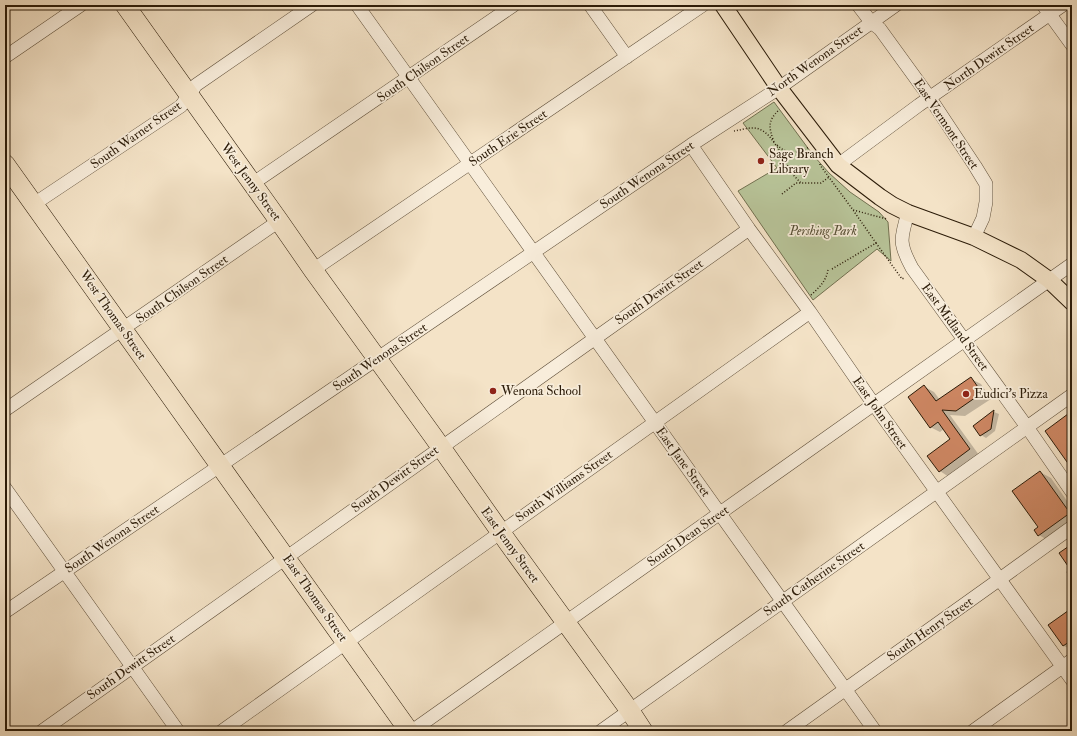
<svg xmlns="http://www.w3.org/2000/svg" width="1077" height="736" font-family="'IM FELL Double Pica',serif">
	<rect width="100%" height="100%" fill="#f4e3c7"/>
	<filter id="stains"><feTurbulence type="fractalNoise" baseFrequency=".005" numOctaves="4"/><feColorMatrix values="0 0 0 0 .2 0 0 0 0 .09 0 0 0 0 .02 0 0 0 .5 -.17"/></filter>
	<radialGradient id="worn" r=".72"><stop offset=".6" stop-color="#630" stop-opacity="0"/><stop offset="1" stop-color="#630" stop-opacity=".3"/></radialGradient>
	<path fill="#b8c499" stroke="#727050" d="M774 102 813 155 829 173 850 192 879 212 888 222 891 261 877 249 813 300 738 191 777 168 743 123Z"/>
	<path fill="#0003" d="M971 379 981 384 991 399 965 416 950 415 979 455 949 477 940 471 952 440 944 429 940 432 930 427 925 387 934 392 940 400Z
		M994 412 999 414 995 431 986 438 981 435 975 426Z
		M1040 472 1051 478 1072 508V525L1049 541 1039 535Z
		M1072 546V580L1066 572 1071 568Z
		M1072 609V650L1064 646 1049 625Z"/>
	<path fill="#cd8662" stroke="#2b1b08" d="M971 377 982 393 956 411 942 410 970 449 939 472 927 456 950 439 938 422 930 428 908 397 924 385 936 401Z
		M994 410 991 429 980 436 973 426Z
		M1072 411V469L1045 431Z
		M1040 471 1070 513 1038 536 1034 530 1038 527 1012 491Z
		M1072 544V572L1059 553Z
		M1072 608V640L1063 646 1048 625Z"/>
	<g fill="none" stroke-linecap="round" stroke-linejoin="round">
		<defs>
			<path id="minor" d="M357 5 875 731
				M590 5 627 57
				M858 5 871 22 880 29 930 98 975 166 986 184V202L983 218 974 237
				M1043 5 1072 45
				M5 57 81 5
				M691 145 749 229 810 312 868 396 1072 680
				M838 165 919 105 1063 5
				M252 184 514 5
				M34 204 181 106 196 85 312 5
				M908 213C900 239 899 244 912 268L1027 427 1072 492
				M313 270 703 5
				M5 410 279 221
				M5 488 178 731
				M5 612 691 145 779 88 896 5
				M42 731 749 229
				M222 731 810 312
				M412 731 1072 264
				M601 731 1072 395
				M787 731 1000 579 1072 527
				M973 731 1072 660"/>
			<path id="major" d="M723 5 779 88 838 165 880 197 892 205 908 213 974 237 1021 260 1049 280 1072 302"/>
			<path id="highway" d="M125 5 279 221 313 270 433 436 509 544 630 711 643 731
				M5 164 409 731"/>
		</defs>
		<use href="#minor" stroke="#5d4d38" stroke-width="14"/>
		<use href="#major" stroke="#2b1b08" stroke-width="18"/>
		<use href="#highway" stroke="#2b1b08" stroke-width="20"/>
		<path stroke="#2b1b08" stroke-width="1.5" stroke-dasharray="1 2" stroke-linecap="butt" d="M734 131C742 130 751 126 759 129 773 134 782 157 789 168 792 174 797 179 801 183
			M774 142C769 128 767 121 779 110
			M777 145C788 155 796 154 809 147
			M820 164V165L853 210 887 219
			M782 194 796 183H821L829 177
			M876 243 902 279 904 278
			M832 269 876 243 853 210
			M811 295C819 288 826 281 828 270"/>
		<use href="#minor" stroke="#f8eddb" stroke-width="13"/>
		<use href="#major" stroke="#f4e3c7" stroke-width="16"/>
		<use href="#highway" stroke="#f4e3c7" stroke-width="19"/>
	</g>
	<g fill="#8f2418" stroke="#f8eddb" stroke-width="1.5">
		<circle cx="761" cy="161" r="4"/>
		<circle cx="493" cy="391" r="4"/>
		<circle cx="966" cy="394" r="4"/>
	</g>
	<g text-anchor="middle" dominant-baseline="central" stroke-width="3.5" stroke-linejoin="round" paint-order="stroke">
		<g font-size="13" fill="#2b1b08" stroke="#f8eddb">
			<text transform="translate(989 57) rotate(-35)">North Dewitt Street</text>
			<text transform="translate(815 61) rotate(-35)">North Wenona Street</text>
			<text transform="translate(423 68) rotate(-35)">South Chilson Street</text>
			<text transform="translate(946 124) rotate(56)">East Vermont Street</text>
			<text transform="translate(136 135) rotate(-35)">South Warner Street</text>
			<text transform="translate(508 138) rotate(-34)">South Erie Street</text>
			<text transform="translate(647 175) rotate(-34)">South Wenona Street</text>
			<text transform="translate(251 182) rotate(54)">West Jenny Street</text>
			<text transform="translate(182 289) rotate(-35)">South Chilson Street</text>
			<text transform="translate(659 292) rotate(-35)">South Dewitt Street</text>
			<text transform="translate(113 315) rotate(55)">West Thomas Street</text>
			<text transform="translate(955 327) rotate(54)">East Midland Street</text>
			<text transform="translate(380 357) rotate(-34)">South Wenona Street</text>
			<text transform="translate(880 413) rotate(55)">East John Street</text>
			<text transform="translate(683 462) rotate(54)">East Jane Street</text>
			<text transform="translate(395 479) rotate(-36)">South Dewitt Street</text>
			<text transform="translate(564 486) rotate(-35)">South Williams Street</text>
			<text transform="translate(688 536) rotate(-35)">South Dean Street</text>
			<text transform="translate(112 539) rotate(-34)">South Wenona Street</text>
			<text transform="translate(510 545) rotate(54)">East Jenny Street</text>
			<text transform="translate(814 579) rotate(-35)">South Catherine Street</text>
			<text transform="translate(315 598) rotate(55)">East Thomas Street</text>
			<text transform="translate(930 629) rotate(-35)">South Henry Street</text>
			<text transform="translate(131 667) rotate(-35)">South Dewitt Street</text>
		</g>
		<g font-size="13" fill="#2b1b08" stroke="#f8eddb" text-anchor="start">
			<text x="769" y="154">Sage Branch<tspan x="769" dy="15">Library</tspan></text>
			<text x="501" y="391">Wenona School</text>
			<text x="974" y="394">Eudici's Pizza</text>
		</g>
		<g font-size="13" font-style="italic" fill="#554e34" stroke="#f8eddb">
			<text x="823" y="231">Pershing Park</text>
		</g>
	</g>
	<rect width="1077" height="736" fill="none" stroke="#f4e3c7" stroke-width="20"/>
	<rect x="6" y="6" width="1065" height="724" fill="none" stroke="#2b1b08" stroke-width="2"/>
	<rect x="10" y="10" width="1057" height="716" fill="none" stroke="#2b1b08"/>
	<rect width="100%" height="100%" filter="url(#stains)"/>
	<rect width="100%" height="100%" fill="url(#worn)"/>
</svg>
